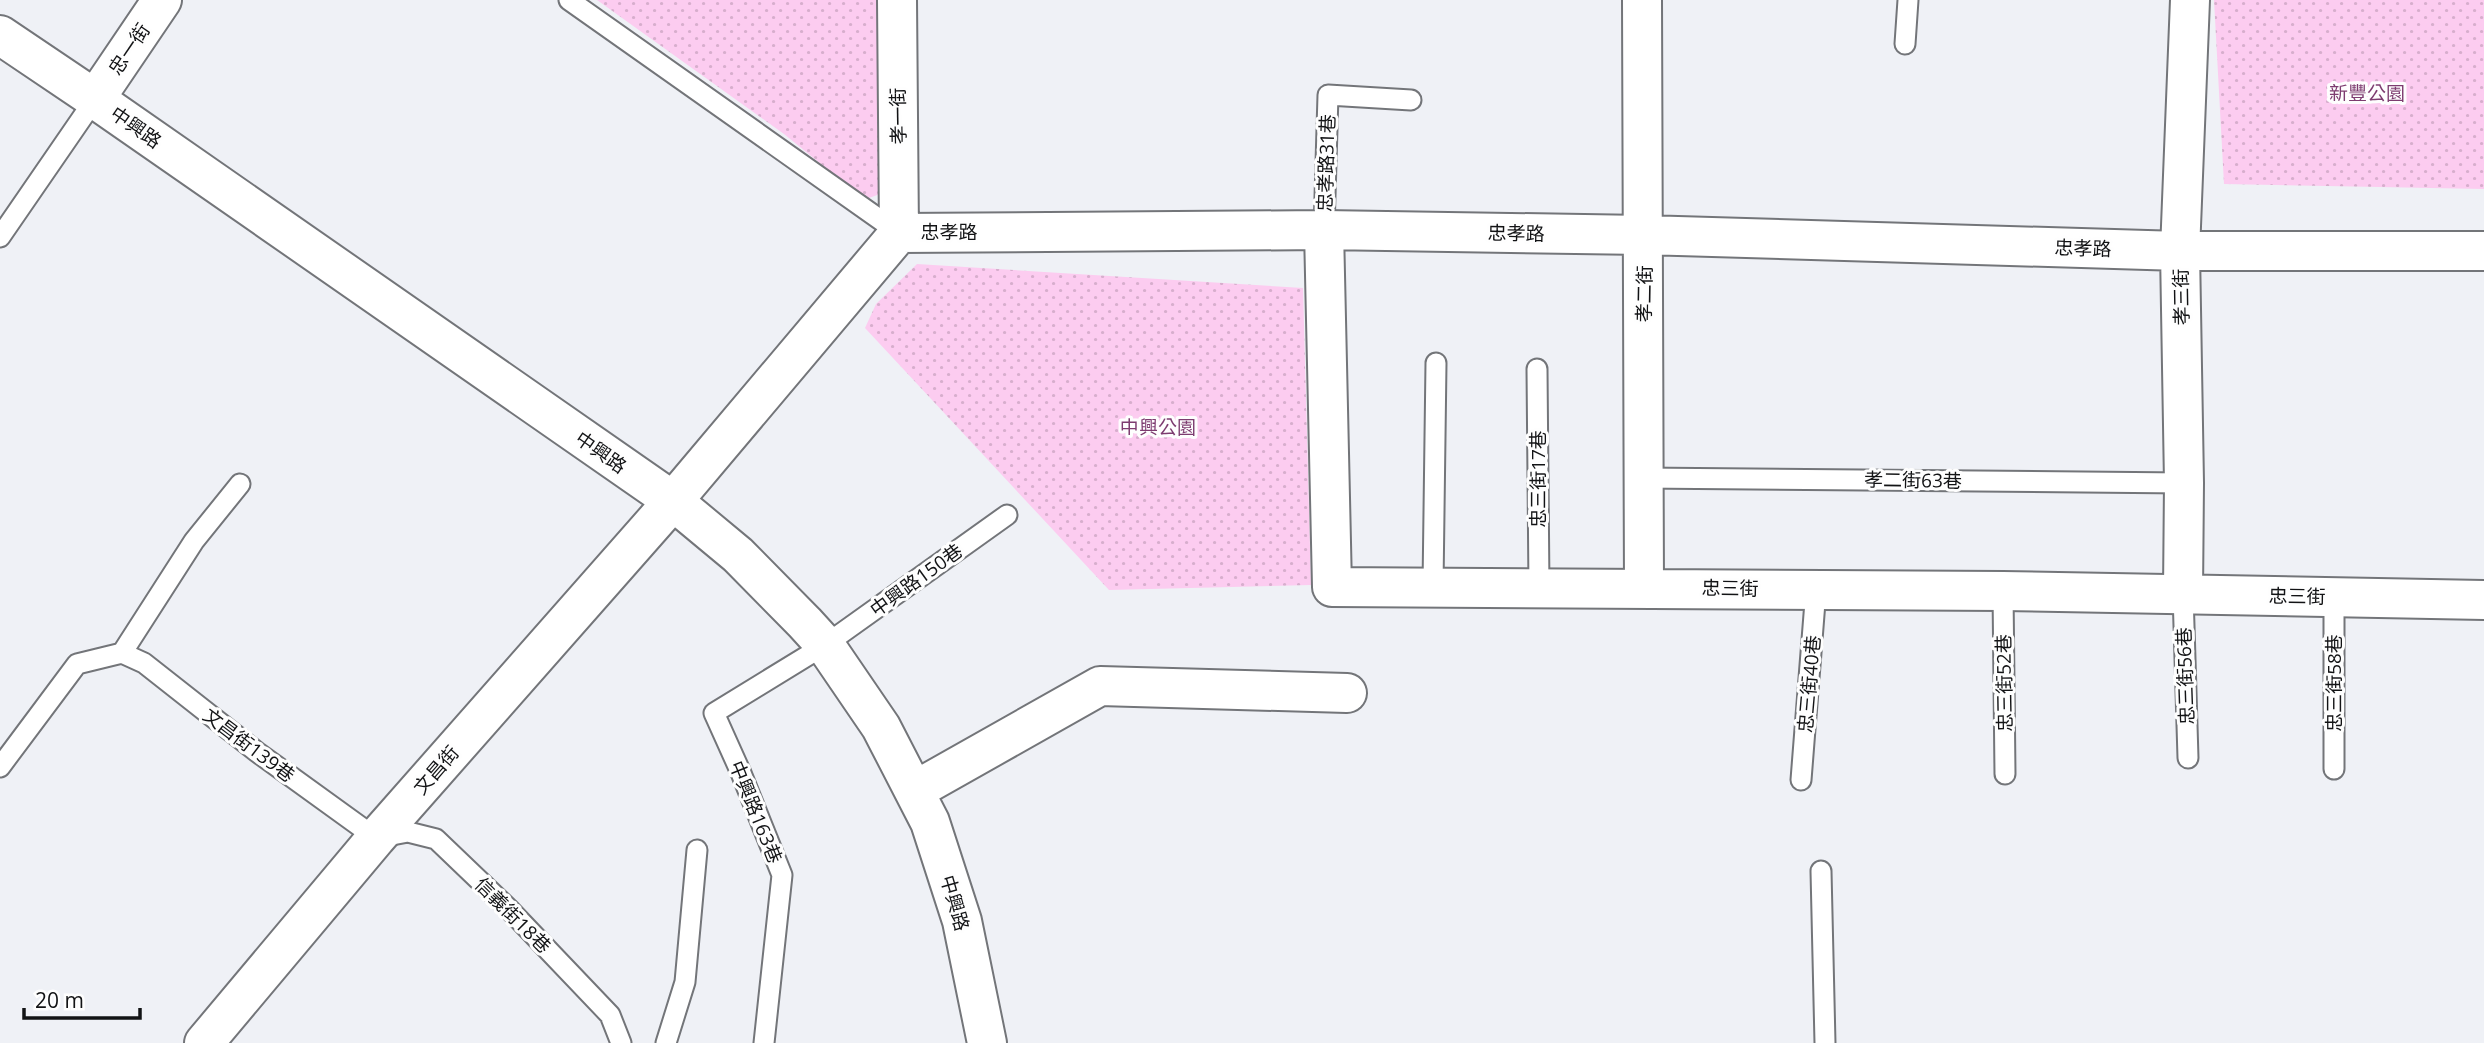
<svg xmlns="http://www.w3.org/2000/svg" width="2484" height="1043" font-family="'Open Sans','Noto Sans TC',sans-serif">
	<defs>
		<pattern id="park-dots" width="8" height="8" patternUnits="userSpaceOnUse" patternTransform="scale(1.75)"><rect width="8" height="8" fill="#fcccf0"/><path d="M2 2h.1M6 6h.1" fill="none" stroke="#d7aecd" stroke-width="1.8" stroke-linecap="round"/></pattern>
	</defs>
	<rect width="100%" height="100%" fill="#eff1f6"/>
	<path fill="url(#park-dots)" d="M597 0H878L880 194 869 198 853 190 784 134Z
		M2214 0H2484V189L2224 184Z
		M917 264 1303 288 1311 585 1109 590 865 328 876 304Z"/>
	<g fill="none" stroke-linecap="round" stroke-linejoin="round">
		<defs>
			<path id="lane" d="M569 0 899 233
				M1905 44 1908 0
				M1324 230 1328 95 1411 100
				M0 237 95 99
				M1537 369 1539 588
				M1642 478 2184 483
				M1433 586 1436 363
				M2003 591 2005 774
				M2183 593 2188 758
				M122 653 144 663 257 752 376 838 408 832 436 839 508 908 610 1015 621 1043
				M122 653 194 541 240 484
				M0 767 77 664 122 653
				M2334 769V597
				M1801 780 1816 589
				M1821 871 1825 1043
				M666 1043 685 982 697 850
				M764 1043 782 875 741 773 714 713 825 645 1007 515"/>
			<path id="street" d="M897 0 899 233
				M1642 0 1644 588
				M0 35 95 99 673 501 738 555 805 623 825 645 881 727 930 822 962 921 987 1043
				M95 99 162 0
				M1324 230 1332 587 2003 591 2484 600
				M2183 593 2184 483 2180 251 2190 0
				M914 791 1100 686 1347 693
				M204 1043 376 838 673 501 899 233 1324 230 1644 235 2180 251H2484"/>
		</defs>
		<use href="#lane" stroke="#737579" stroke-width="23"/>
		<use href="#street" stroke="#737579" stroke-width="42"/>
		<use href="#lane" stroke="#fff" stroke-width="19"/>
		<use href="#street" stroke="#fff" stroke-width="38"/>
	</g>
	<g text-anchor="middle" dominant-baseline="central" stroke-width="6" stroke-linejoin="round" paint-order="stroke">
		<g font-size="19" fill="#121315" stroke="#fefefe">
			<text transform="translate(129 49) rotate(-56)">忠一街</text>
			<text transform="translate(898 116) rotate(-91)">孝一街</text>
			<text transform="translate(136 127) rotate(35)">中興路</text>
			<text transform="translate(1326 163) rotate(-88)">忠孝路31巷</text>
			<text x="949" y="232">忠孝路</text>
			<text transform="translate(1516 233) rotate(1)">忠孝路</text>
			<text transform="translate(2083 248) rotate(2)">忠孝路</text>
			<text transform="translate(1644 294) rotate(-89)">孝二街</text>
			<text transform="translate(2181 297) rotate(-91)">孝三街</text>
			<text transform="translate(601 452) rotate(35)">中興路</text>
			<text transform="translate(1538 479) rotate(-90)">忠三街17巷</text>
			<text transform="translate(1913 480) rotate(1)">孝二街63巷</text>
			<text transform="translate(916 580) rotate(-36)">中興路150巷</text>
			<text transform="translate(1730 588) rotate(1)">忠三街</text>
			<text transform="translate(2297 596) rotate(1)">忠三街</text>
			<text transform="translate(2185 676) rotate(-92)">忠三街56巷</text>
			<text transform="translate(2004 683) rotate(-91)">忠三街52巷</text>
			<text transform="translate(2334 683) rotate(-90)">忠三街58巷</text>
			<text transform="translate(1809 684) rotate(-85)">忠三街40巷</text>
			<text transform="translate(249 745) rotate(37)">文昌街139巷</text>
			<text transform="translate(436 770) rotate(-49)">文昌街</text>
			<text transform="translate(756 812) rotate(68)">中興路163巷</text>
			<text transform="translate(955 903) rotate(74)">中興路</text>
			<text transform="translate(513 915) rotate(45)">信義街18巷</text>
		</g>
		<g font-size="19" fill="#7d3c70" stroke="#fefefe">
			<text x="2367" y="93">新豐公園</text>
			<text x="1158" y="427">中興公園</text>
		</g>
	</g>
	<path d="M24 1008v10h116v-10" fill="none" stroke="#121315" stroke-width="3.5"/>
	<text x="35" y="1008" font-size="21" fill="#121315" stroke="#fefefe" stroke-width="5" paint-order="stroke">20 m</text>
</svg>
